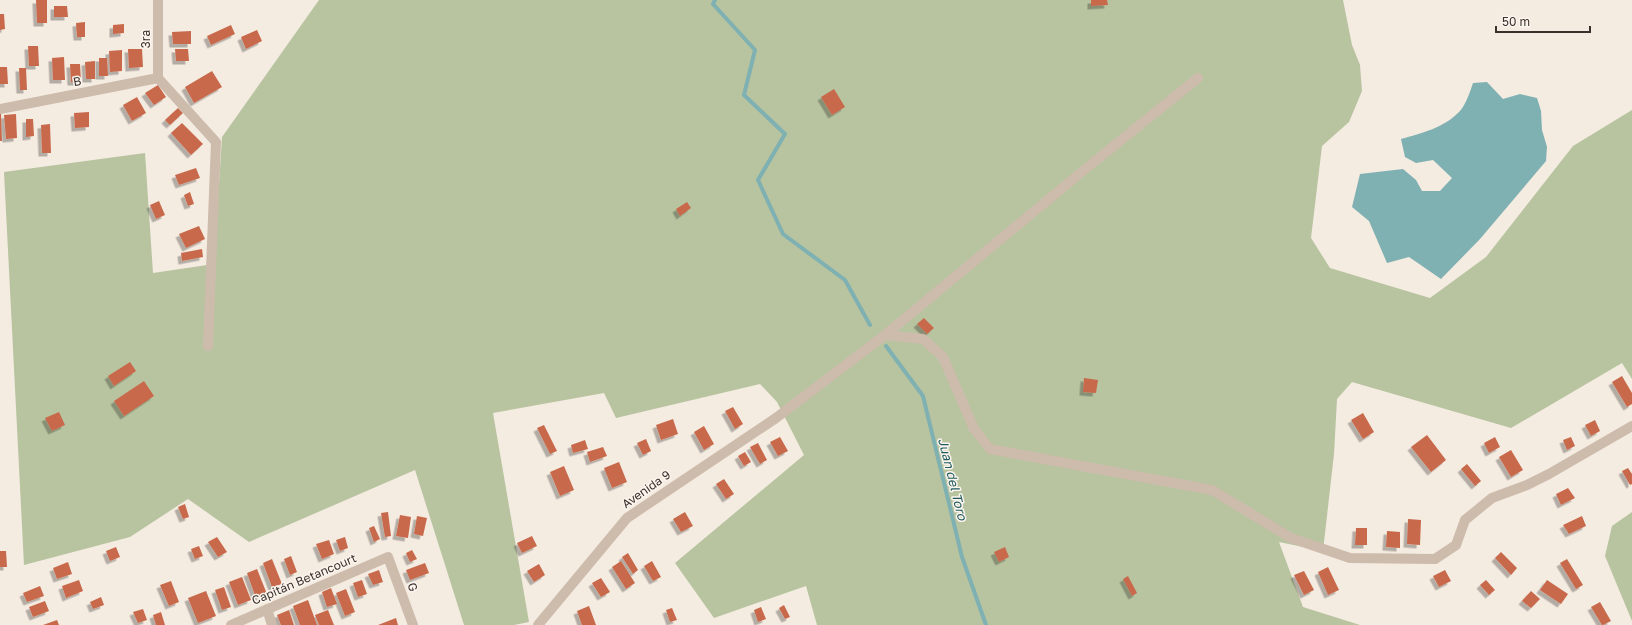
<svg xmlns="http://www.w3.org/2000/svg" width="1632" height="625" font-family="'Golos Text',sans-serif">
	<defs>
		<filter id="shadow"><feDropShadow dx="-3.5" dy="3.5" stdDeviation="0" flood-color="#0004"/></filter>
	</defs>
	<rect width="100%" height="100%" fill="#f4ebe1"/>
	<path fill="#b8c4a0" d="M319 0H1343L1352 45 1360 65 1362 91 1349 122 1322 146 1311 238 1330 268 1430 298 1486 257 1573 146 1632 110V379L1622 363 1511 428 1352 382 1337 399 1334 454 1323 551 1279 542 1303 607 1360 625H817L806 586 714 618 675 563 804 455 777 402 760 384 616 418 604 393 493 413 529 622 514 625H464L415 470 249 542 188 499 130 537 24 565 4 172 145 153 153 273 214 264 222 137Z
		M1632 512V621L1605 556 1612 526Z"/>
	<path fill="#7fb0b2" d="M1487 82 1503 99 1520 94 1537 98 1541 111 1542 130 1547 147 1546 161 1480 239 1441 279 1409 257 1387 263 1369 221 1352 207 1360 174 1403 169 1416 180 1422 191H1440L1452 178 1433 160 1416 163 1405 157 1401 139C1422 133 1444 128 1460 111 1466 104 1470 92 1473 83Z"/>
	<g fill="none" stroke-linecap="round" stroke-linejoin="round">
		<path stroke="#7fb0b2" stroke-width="4" d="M715 0 713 4 755 50 744 95 785 134 758 180 783 234 845 280 870 325
			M886 346 923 396 962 557 986 625"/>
	</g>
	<path fill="#c8694b" filter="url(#shadow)" d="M36 0H47V23H37Z
		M1091 0H1107L1108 5 1091 6Z
		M54 6H67L68 17H54Z
		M0 14H4L5 29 0 30Z
		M85 22V37H77L76 23Z
		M124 24V33L113 34V25Z
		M231 25 235 34 211 45 207 36Z
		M257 30 262 41 246 49 241 37Z
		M191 31V44H173L172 32Z
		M28 46H38L39 66H29Z
		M128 49H142L143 67 129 68Z
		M175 49H188L189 61H176Z
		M122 50V71L110 72 109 51Z
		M64 57 65 80H53L52 58Z
		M99 58H107L108 76H99Z
		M95 61V79H86L85 62Z
		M70 64H80L81 82H71Z
		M0 67H7L8 84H0Z
		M19 68H26L27 90H20Z
		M212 71 222 87 194 103 185 87Z
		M158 85 166 97 154 105 145 93Z
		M834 89 845 107 832 115 821 97Z
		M137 97 146 113 132 121 123 105Z
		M178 108 183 113 170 125 165 120Z
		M89 112V127L75 128 74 113Z
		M0 113H1L2 141H0Z
		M16 114 17 138 6 139 4 115Z
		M26 119H33L34 136 26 137Z
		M182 123 203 144 191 155 171 133Z
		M50 124 51 153H42L41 125Z
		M196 168 200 178 179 185 175 175Z
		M190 192 194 204 188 206 184 195Z
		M159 201 165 215 156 219 150 205Z
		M687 202 691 208 680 216 676 209Z
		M199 226 205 239 186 248 179 234Z
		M202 249 203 257 182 261 181 253Z
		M924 318 934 328 927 334 917 324Z
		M130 362 136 371 114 386 108 376Z
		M1622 376 1632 393V404L1627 407 1612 382Z
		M1084 378 1098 380 1096 393 1083 392Z
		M144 381 154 396 124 416 114 401Z
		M733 407 743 424 735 429 725 411Z
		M59 412 65 425 52 431 45 418Z
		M1363 413 1374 432 1363 439 1351 420Z
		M673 419 678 434 661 440 656 425Z
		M1595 420 1600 431 1591 436 1585 425Z
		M544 425 557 451 550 454 537 428Z
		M704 426 714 444 704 450 694 432Z
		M1427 435 1446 460 1431 472 1411 447Z
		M780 437 788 451 778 456 770 442Z
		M1495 437 1500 447 1489 453 1484 443Z
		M1571 437 1575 446 1567 450 1563 440Z
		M646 439 651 451 643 455 637 443Z
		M585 440 588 449 573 453 571 445Z
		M758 443 767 460 760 464 750 447Z
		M603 447 607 456 590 462 587 452Z
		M1511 450 1523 470 1511 477 1499 457Z
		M745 452 751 462 744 466 738 456Z
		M619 462 627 482 612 488 604 468Z
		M1467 464 1481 481 1475 486 1461 469Z
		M564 466 574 490 560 496 550 472Z
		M1628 468 1632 474V484L1630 485 1622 471Z
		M724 479 734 494 726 499 716 484Z
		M1568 488 1575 498 1561 505 1556 494Z
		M185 504 189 517 183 519 178 507Z
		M388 512 391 536 385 537 381 513Z
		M685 512 693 526 681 532 673 519Z
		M400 515 411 517 408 538 396 536Z
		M417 516 427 518 423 536 414 534Z
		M1582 516 1586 526 1569 534 1563 525Z
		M1408 519 1421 520 1420 545 1407 544Z
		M374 526 380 539 374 542 369 528Z
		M1356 528H1367V545H1355Z
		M1387 531 1400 532V548L1386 547Z
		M532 536 537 546 522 553 517 543Z
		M217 537 227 552 218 557 208 542Z
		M345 537 348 548 340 551 336 540Z
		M329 540 334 554 322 559 316 544Z
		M199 546 203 556 195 559 191 549Z
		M116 547 120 557 110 561 106 551Z
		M1005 547 1009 557 999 562 994 552Z
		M412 550 417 559 410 562 406 553Z
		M0 551H6L7 567H0Z
		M1501 552 1517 568 1511 575 1495 558Z
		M628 553 638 570 633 574 622 557Z
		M291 556 297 572 290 575 284 559Z
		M272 559 282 584 272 587 263 563Z
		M1567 559 1583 585 1576 589 1560 563Z
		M621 561 635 583 626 589 612 567Z
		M652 561 661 577 653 581 644 566Z
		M68 562 72 574 57 579 53 568Z
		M425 563 429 573 410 580 406 570Z
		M539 564 545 575 534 582 527 571Z
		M1328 567 1339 590 1328 595 1318 572Z
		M257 569 267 594 256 598 247 573Z
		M379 570 383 582 373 585 368 574Z
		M1445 570 1451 581 1439 587 1433 576Z
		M1304 571 1314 590 1304 595 1294 575Z
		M1128 576 1137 593 1132 596 1123 579Z
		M242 577 251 600 238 605 229 582Z
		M601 578 610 592 601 597 592 583Z
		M79 580 83 591 66 598 62 586Z
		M362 580 367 594 358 597 353 583Z
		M1486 580 1495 590 1489 595 1480 585Z
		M1547 580 1568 594 1561 604 1540 590Z
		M171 581 179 602 169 606 160 585Z
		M40 586 44 596 27 602 23 593Z
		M224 587 231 607 222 610 215 590Z
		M331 588 337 604 327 607 322 592Z
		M346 589 355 612 345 616 336 593Z
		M206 591 216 616 198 623 188 598Z
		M1531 591 1540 599 1531 608 1522 601Z
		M101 597 104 605 93 609 90 602Z
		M308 600 317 625H300L293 606Z
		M45 601 49 611 33 617 29 607Z
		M1600 602 1611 621 1603 625H1602L1591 607Z
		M784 605 790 617 785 619 779 608Z
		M589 606 596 625H582L577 611Z
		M761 607 766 619 758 622 754 610Z
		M672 608 677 620 670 622 666 610Z
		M143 609 147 620 138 623 133 612Z
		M289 610 294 625H281L277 615Z
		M328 610 334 625H319L315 615Z
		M161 612 165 625H156L153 615Z
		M396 618 398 625H378Z
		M57 620 59 625H43Z"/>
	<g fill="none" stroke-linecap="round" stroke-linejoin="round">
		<path stroke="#cdbbac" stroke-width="10" d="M158 0V78
			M158 78 216 142 208 346
			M0 109 158 78
			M885 335 923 339 943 357 974 429 990 449 1212 490 1291 538 1350 558 1435 559 1456 545 1465 520 1492 498 1527 485 1549 474 1632 426
			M267 609 272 625
			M231 625 388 557 413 625
			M538 625 627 518 776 418 885 335 1084 170 1198 78"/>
	</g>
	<g text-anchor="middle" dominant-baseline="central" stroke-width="3" stroke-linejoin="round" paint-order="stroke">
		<g font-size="12" fill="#3b302b" stroke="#fbf5ee">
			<text transform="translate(145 39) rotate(-90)">3ra</text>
			<text transform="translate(77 81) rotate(-11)">B</text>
			<text transform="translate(646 489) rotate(-35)">Avenida 9</text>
			<text transform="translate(304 579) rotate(-23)">Capitán Betancourt</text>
			<text transform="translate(413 587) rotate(70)">G</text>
		</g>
		<g font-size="13" font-style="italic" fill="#1f5a5e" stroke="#fbf5ee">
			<text transform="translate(953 479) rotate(76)">Juan del Toro</text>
		</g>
	</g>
	<path d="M1496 26v6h94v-6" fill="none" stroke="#3b302b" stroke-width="2"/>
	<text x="1502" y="26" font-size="12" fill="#3b302b" stroke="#fbf5ee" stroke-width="3" paint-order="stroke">50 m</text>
</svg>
